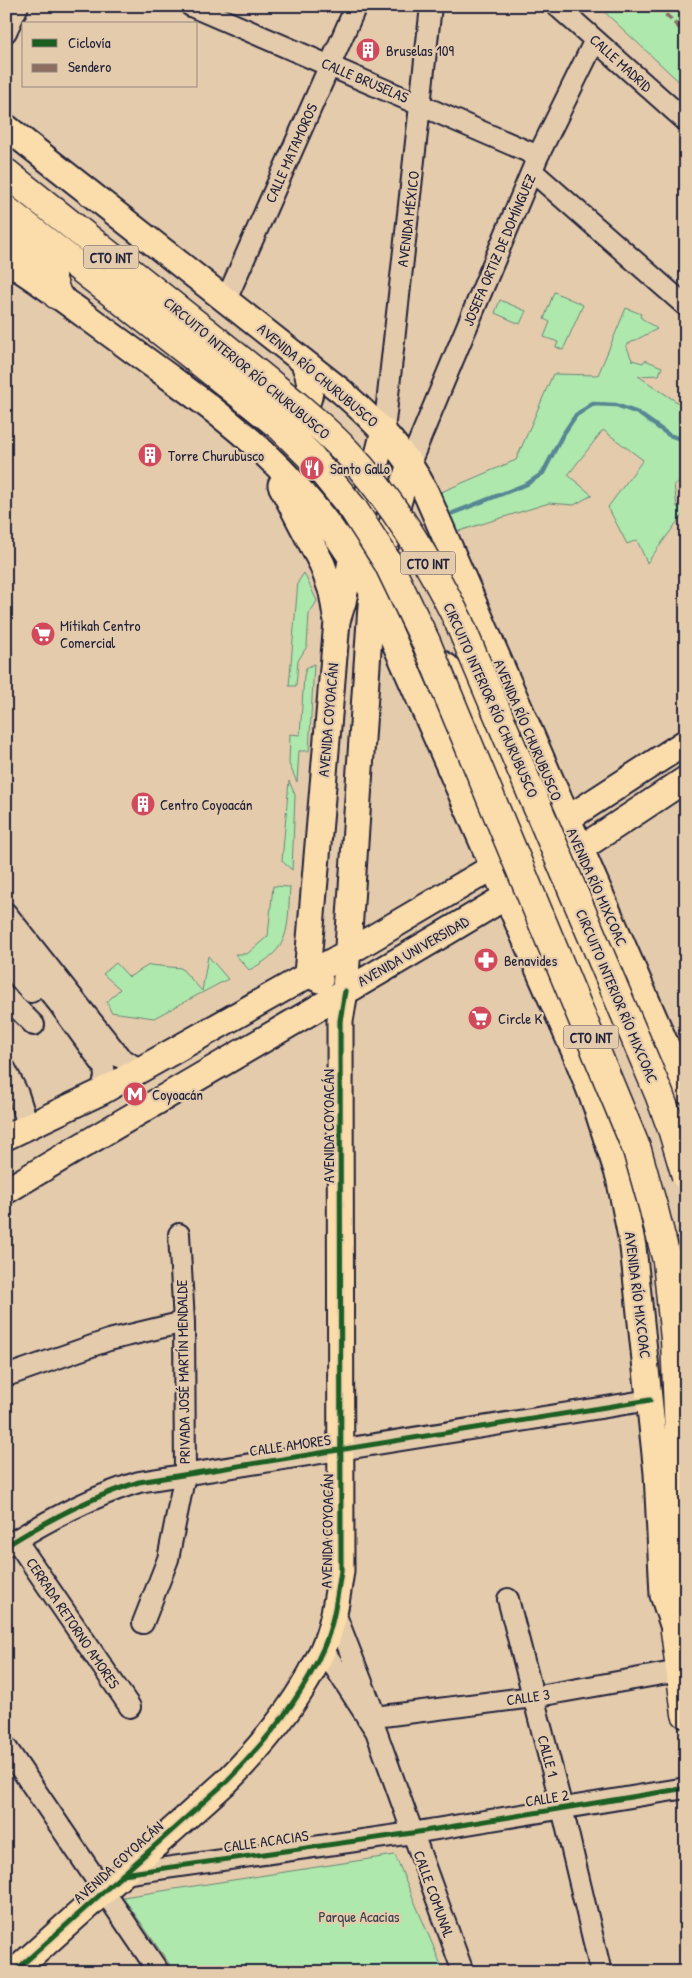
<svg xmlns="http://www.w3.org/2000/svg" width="692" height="1978" font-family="'Patrick Hand',sans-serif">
	<rect width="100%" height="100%" fill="#e4cbac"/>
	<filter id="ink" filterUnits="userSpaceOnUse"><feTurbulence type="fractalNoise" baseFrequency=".02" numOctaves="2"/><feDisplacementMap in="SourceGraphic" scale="10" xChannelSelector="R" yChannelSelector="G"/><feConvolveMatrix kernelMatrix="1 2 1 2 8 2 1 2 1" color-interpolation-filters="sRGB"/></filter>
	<g filter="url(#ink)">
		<path fill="#aee8ad" stroke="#688574" d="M598 6H686V88Z
			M554 292 583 305 563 350 556 347 558 342 544 337 550 322 544 319Z
			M500 300 526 311 520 324 495 313Z
			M626 308 641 314 640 317 657 329 626 345 632 360 643 363 645 360 662 367 659 375 638 376 686 408V483L674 484 677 507 686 506V510L647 563 637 540 627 544 608 507 643 460 603 430 568 475 592 495 574 505 549 503 456 532 439 493 516 460 553 374 598 375Z
			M304 573 317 601 309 614 307 646 298 661 296 686H289L298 582Z
			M314 664 309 751H299L297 782 289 764 290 734 300 735 304 676 306 668Z
			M289 781 295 795 292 870 282 861Z
			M273 886 290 887C287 929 292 949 249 970L235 954H247L268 936Z
			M208 956 228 979 154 1018 111 1012 107 1002 120 989 103 974 116 963 129 977 149 965 181 968 202 991Z
			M395 1855 444 1972H175L123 1897Z"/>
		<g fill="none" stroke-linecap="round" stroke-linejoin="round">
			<path stroke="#568793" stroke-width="4.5" d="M453 513 527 484 543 473 562 436 576 415 593 404 616 405 638 413 669 435 686 441"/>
			<defs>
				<path id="minor" d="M191 6 538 156
					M557 6 686 121
					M6 32 18 6
					M532 171 686 306
					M226 300 356 6
					M384 431 431 6
					M410 463 538 156 595 40
					M6 913 120 1057 140 1070
					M6 940 58 1003 104 1067 105 1077 101 1092
					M6 962 31 992
					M6 997 34 1025
					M6 1070 18 1094 29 1128
					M6 1376 109 1340 184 1322
					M16 1540 130 1707
					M6 1546C48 1520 93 1496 139 1482L650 1400
					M508 1599 562 1808 601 1972
					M335 1613 372 1708
					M143 1623 168 1559 185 1474 184 1322 179 1234
					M323 1649 376 1731 463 1972
					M367 1718 533 1697 679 1671
					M6 1747 159 1972
					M123 1874 412 1833 686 1788"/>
				<path id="major" d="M6 127 341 391C375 421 406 452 426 493L686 1091
					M6 260C47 286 85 316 124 344 171 379 222 413 265 454 307 493 343 541 372 591L576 1055 596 1106 619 1177 633 1247 657 1473 663 1595 675 1631
					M291 425C312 403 315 389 303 361
					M281 485 322 564 332 592 336 616
					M428 655 447 667 463 687 606 1018
					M320 980 307 974 337 621 343 602 352 556 384 431
					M6 1137 101 1092 347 953 493 867 686 742
					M6 1191C172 1091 340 997 505 897 566 859 626 819 686 779
					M14 1972 227 1781C265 1743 301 1699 323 1649 334 1624 337 1597 341 1571L340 1021 345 991 372 591 410 463"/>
				<path id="highway" d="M6 173 216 340
					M6 210 199 361
					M6 237 45 269 51 277 57 295
					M654 1210 667 1261 675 1339 683 1532 682 1593 675 1631 686 1714"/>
			</defs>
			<use href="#minor" stroke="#22223b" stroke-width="24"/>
			<use href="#major" stroke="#22223b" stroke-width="29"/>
			<use href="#highway" stroke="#22223b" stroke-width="31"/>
			<use href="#minor" stroke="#e4cbac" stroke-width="20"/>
			<use href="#major" stroke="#fbdcab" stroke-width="25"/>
			<use href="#highway" stroke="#fbdcab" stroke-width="28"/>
			<defs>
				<path id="highway-bridge" d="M216 340C260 376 307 411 347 452 394 502 428 560 458 620L659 1094 673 1132 686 1176
					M199 361 281 427 310 456 354 510 388 563 426 642 620 1109 637 1150 654 1210"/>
			</defs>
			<use href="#highway-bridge" stroke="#22223b" stroke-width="31" stroke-linecap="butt"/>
			<use href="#highway-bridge" stroke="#fbdcab" stroke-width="28"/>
			<path stroke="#8d6e63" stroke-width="4" stroke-dasharray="8 4" stroke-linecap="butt" d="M657 6 686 34"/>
			<defs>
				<path id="cycleway" d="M6 1546C48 1520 93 1496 139 1482L650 1400
					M123 1874 412 1833 686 1788
					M14 1972 227 1781C265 1743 301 1699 323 1649 334 1624 337 1597 341 1571L340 1021 345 991"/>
			</defs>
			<use href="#cycleway" stroke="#e4cbac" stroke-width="8"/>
			<use href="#cycleway" stroke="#1b5e20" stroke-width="5"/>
		</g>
	</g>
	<defs>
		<symbol id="building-disc" viewBox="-11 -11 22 22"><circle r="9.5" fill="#d1495b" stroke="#e4cbac"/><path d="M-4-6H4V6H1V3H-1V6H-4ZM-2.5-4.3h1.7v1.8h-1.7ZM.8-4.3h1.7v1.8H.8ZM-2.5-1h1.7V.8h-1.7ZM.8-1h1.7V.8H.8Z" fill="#fff"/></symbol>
		<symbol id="restaurant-disc" viewBox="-11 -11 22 22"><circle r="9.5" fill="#d1495b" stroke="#e4cbac"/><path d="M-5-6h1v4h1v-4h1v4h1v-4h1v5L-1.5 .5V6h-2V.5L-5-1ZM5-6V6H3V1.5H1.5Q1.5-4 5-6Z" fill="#fff"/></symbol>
		<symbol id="supermarket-disc" viewBox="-11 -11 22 22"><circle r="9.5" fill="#d1495b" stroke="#e4cbac"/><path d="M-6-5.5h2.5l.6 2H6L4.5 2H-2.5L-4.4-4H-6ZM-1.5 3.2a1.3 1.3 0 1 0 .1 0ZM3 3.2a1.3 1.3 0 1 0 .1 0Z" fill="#fff"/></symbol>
		<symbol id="pharmacy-disc" viewBox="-11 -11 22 22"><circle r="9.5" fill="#d1495b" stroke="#e4cbac"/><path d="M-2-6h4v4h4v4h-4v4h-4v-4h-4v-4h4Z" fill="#fff"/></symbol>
		<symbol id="metro-disc" viewBox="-11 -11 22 22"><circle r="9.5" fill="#d1495b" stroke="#e4cbac"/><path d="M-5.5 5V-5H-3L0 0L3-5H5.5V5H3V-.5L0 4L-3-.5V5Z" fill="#fff"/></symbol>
	</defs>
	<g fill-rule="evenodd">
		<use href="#building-disc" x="354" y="36" width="28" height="28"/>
		<use href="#building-disc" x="136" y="441" width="28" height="28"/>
		<use href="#restaurant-disc" x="298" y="454" width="28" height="28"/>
		<use href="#supermarket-disc" x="29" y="620" width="28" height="28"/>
		<use href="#building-disc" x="129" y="790" width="28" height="28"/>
		<use href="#pharmacy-disc" x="472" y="946" width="28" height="28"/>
		<use href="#supermarket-disc" x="466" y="1004" width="28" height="28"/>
		<use href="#metro-disc" x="121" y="1080" width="28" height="28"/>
	</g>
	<g text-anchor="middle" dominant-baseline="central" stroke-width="4.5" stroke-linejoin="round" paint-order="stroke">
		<g fill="#e4cbac" stroke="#5c555d" stroke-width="1">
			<rect x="83.5" y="245.5" width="55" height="23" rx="4"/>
			<rect x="400.5" y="551.5" width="55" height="23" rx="4"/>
			<rect x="563.5" y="1025.5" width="55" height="23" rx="4"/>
		</g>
		<g font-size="14" font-weight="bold" fill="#22223b">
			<text x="111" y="257">CTO INT</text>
			<text x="428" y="563">CTO INT</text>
			<text x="591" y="1037">CTO INT</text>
		</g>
		<g font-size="15" fill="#22223b" stroke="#e4cbac" text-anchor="start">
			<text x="386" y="50">Bruselas 109</text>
			<text x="168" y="455">Torre Churubusco</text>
			<text x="330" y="468">Santo Gallo</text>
			<text x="60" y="625">Mítikah Centro<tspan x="60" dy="17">Comercial</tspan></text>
			<text x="160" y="804">Centro Coyoacán</text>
			<text x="504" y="960">Benavides</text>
			<text x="498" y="1018">Circle K</text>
			<text x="152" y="1094">Coyoacán</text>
		</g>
		<g font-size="15" fill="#22223b" stroke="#e4cbac">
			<text transform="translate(621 63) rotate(42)">CALLE MADRID</text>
			<text transform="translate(365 80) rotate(23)">CALLE BRUSELAS</text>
			<text transform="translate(291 153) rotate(-66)">CALLE MATAMOROS</text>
			<text transform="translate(408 219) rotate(-83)">AVENIDA MÉXICO</text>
			<text transform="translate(499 250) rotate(-67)">JOSEFA ORTIZ DE DOMÍNGUEZ</text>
			<text transform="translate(247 368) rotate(40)">CIRCUITO INTERIOR RÍO CHURUBUSCO</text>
			<text transform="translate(318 375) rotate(40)">AVENIDA RÍO CHURUBUSCO</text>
			<text transform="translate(491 700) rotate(66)">CIRCUITO INTERIOR RÍO CHURUBUSCO</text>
			<text transform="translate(328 720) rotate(-85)">AVENIDA COYOACÁN</text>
			<text transform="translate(528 730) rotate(67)">AVENIDA RÍO CHURUBUSCO</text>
			<text transform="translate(597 887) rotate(66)">AVENIDA RÍO MIXCOAC</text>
			<text transform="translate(413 951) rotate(-30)">AVENIDA UNIVERSIDAD</text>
			<text transform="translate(617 996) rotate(67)">CIRCUITO INTERIOR RÍO MIXCOAC</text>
			<text transform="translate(328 1126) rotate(-90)">AVENIDA COYOACÁN</text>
			<text transform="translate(638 1295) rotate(83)">AVENIDA RÍO MIXCOAC</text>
			<text transform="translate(183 1372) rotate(-91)">PRIVADA JOSÉ MARTÍN MENDALDE</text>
			<text transform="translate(290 1445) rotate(-8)">CALLE AMORES</text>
			<text transform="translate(327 1531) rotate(-89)">AVENIDA COYOACÁN</text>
			<text transform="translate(73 1623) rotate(56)">CERRADA RETORNO AMORES</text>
			<text transform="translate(528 1697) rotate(-8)">CALLE 3</text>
			<text transform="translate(548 1756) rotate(75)">CALLE 1</text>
			<text transform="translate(547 1798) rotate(-9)">CALLE 2</text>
			<text transform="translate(266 1841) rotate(-8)">CALLE ACACIAS</text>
			<text transform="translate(118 1862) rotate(-42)">AVENIDA COYOACÁN</text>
			<text transform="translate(434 1894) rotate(70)">CALLE COMUNAL</text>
		</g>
		<g font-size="15" fill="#37404c" stroke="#e4cbac">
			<text x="359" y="1916">Parque Acacias</text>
		</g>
	</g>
	<rect width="692" height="1978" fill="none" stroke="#e4cbac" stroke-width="25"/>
	<rect x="12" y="12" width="667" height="1953" fill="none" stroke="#22223b" stroke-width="2" filter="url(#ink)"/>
	<rect x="22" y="22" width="175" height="65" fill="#e4cbac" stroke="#96877f"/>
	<rect x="32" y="39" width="25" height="8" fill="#1b5e20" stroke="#96877f"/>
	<text x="68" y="48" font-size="15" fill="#22223b">Ciclovía</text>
	<rect x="32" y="64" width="25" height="8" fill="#8d6e63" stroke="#96877f"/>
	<text x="68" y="72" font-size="15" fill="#22223b">Sendero</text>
</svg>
